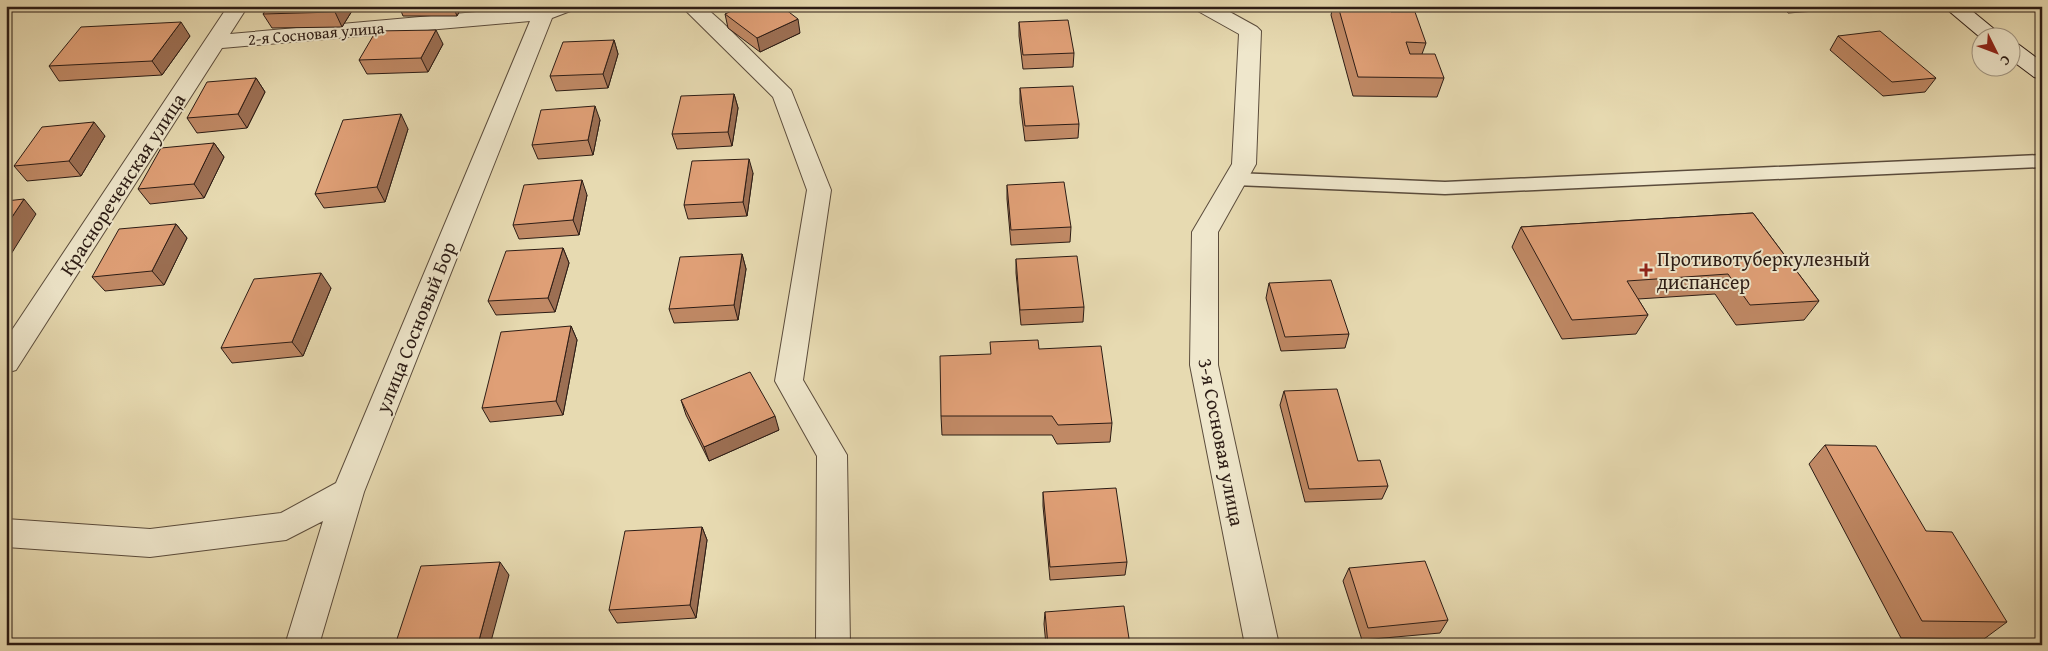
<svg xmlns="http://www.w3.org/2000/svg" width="2048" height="651" font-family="'Gentium Book Plus',serif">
	<rect width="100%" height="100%" fill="#e7dab1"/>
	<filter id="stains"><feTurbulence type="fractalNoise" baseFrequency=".004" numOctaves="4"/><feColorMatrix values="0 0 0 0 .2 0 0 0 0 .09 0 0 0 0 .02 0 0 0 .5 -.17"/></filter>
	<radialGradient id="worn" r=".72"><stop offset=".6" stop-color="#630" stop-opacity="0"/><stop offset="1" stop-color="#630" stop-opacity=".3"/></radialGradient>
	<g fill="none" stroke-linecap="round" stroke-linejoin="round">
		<defs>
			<path id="service" d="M2042 155V167L1445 194 1235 185 1228 183 1226 179 1228 175 1235 173 1445 182Z"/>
			<path id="minor" d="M228 6H248L230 34 545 6H576L573 10 552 18 364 492 319 645H285L323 521 286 540 150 557 6 547V519L150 529 281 513 336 483 530 21 222 48 16 370 6 373V339Z
				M681 6H704L722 22 791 90 831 190 803 380 847 455 850 645H816L817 456 775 381 807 190 773 97Z
				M1193 6H1219L1257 27 1261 31 1256 164 1218 232V365L1279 645H1245L1190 365 1192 232 1232 164 1239 34 1196 10Z"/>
			<path id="secondary" d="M1943 6H1966L2005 38H1981Z
				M2010 43 2018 44 2042 62V79L2034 77 2010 59Z"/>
		</defs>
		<use href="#service" stroke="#5b4c3c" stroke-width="3"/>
		<use href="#minor" stroke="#5b4c3c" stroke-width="2"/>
		<use href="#secondary" stroke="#2c1c15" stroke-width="2"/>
		<use href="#service" fill="#efe7cc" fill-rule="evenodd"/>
		<use href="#minor" fill="#efe7cc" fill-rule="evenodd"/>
		<use href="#secondary" fill="#efe7cc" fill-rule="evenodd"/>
	</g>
	<path fill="#c08965" stroke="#2c1c15" d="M267 6H355L342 27 272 28 263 14 269 7Z
		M399 6H462L457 16H403Z
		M988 6H1003L994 11Z
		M1333 6H1389L1391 12 1426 43 1422 54 1444 78 1437 97 1353 96 1331 15Z
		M1781 6H1831L1829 10 1788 13Z
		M725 14 800 33 760 52 728 28Z
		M1019 22 1074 53 1073 67 1023 69 1019 36Z
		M190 36 162 75 59 81 49 66Z
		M1838 36 1936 78 1925 92 1883 96 1830 50Z
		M614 40 618 54 608 88 556 91 550 76Z
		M443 44 428 72 367 74 359 60Z
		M256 78 265 92 247 128 197 133 187 118Z
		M1020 88 1079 124 1078 138 1025 141 1020 103Z
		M734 94 738 108 732 146 677 149 672 134Z
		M600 120 593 155 538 159 532 145Z
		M408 129 385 202 324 208 315 194Z
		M105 136 81 176 27 181 14 166Z
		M214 143 224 157 204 198 150 204 138 189Z
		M753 173 747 216 688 219 684 205Z
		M1007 185 1071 227 1070 242 1011 245 1007 199Z
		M587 195 579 235 519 239 513 225Z
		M1753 213 1819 301 1804 320 1736 325 1715 294 1638 299 1648 315 1636 334 1562 339 1512 247 1521 227Z
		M176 224 187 238 164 285 105 291 92 277Z
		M563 248 569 263 555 312 496 315 488 301Z
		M742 254 746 269 738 320 674 323 669 309Z
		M1016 259 1084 307 1083 322 1021 325 1016 273Z
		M1269 283 1349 334 1345 348 1281 351 1266 298Z
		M331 288 303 356 232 363 221 348Z
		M571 326 577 340 563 415 490 422 482 408Z
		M1039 349 1112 423 1110 442 1057 444 1052 435H942L941 416 991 354Z
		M1284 391 1358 461 1388 486 1382 499 1305 502 1280 405Z
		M681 400 779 430 709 461 686 415Z
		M1825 445 1926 531 2007 622 1984 639 1901 638 1809 464Z
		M1043 492 1127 562 1125 575 1050 580 1043 506Z
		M702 527 707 540 696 618 617 623 609 610Z
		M1349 568 1448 620 1440 633 1362 640 1343 581Z
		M1045 612 1130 645H1046L1044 624Z"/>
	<path fill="#9c6f53" stroke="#2c1c15" d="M339 6H355L342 27 335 12Z
		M453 6H462L457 16Z
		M994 6H1003L994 11Z
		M798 19 800 33 760 52 757 38Z
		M181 22 190 36 162 75 152 61Z
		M436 30 443 44 428 72 421 58Z
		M614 40 618 54 608 88 603 74Z
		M256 78 265 92 247 128 238 114Z
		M734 94 738 108 732 146 728 132Z
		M595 106 600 120 593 155 588 140Z
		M401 114 408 129 385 202 377 187Z
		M94 122 105 136 81 176 69 161Z
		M214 143 224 157 204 198 194 184Z
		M749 159 753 173 747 216 743 202Z
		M582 180 587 195 579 235 573 220Z
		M24 199 36 214 8 259 6 257V226Z
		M176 224 187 238 164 285 152 271Z
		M563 248 569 263 555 312 548 298Z
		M742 254 746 269 738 320 734 305Z
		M321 273 331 288 303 356 292 342Z
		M571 326 577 340 563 415 556 401Z
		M775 416 779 430 709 461 704 447Z
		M702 527 707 540 696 618 690 605Z
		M500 562 509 575 490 645H478V644Z"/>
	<path fill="#df9f76" stroke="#2c1c15" d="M269 6H339L335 12 263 14Z
		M743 6H781L798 19 757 38 725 14Z
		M1338 6H1389L1391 12H1415L1426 43 1406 42 1410 54H1435L1444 78 1358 77Z
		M1068 20 1074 53 1023 55 1019 22Z
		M181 22 152 61 49 66 81 27Z
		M436 30 421 58 359 60 376 31Z
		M1880 31 1936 78 1892 82 1838 36Z
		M614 40 603 74 550 76 563 42Z
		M256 78 238 114 187 118 207 82Z
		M1073 86 1079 124 1025 126 1020 88Z
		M734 94 728 132 672 134 681 96Z
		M595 106 588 140 532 145 541 110Z
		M401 114 377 187 315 194 343 120Z
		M94 122 69 161 14 166 42 127Z
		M214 143 194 184 138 189 161 148Z
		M749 159 743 202 684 205 692 161Z
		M582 180 573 220 513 225 524 185Z
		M1064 182 1071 227 1011 230 1007 185Z
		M24 199 6 226V201Z
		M1753 213 1819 301 1750 305 1728 274 1627 281 1648 315 1572 320 1521 227Z
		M176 224 152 271 92 277 119 229Z
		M563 248 548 298 488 301 506 251Z
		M742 254 734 305 669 309 680 257Z
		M1077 256 1084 307 1020 310 1016 259Z
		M321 273 292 342 221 348 254 279Z
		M1331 280 1349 334 1285 337 1269 283Z
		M571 326 556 401 482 408 501 332Z
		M1038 340 1039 349 1101 346 1112 423 1058 425 1052 416H941L940 356 991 354 990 342Z
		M750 372 775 416 704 447 681 400Z
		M1337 389 1358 461 1380 460 1388 486 1309 489 1284 391Z
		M1825 445 1876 446 1926 531 1952 532 2007 622 1922 621Z
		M1116 488 1127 562 1050 567 1043 492Z
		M702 527 690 605 609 610 625 531Z
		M1425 561 1448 620 1368 628 1349 568Z
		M500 562 478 644 462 645H395L421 566Z
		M1124 606 1130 645H1048L1045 612Z"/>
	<path fill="#8f2418" stroke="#efe7cc" stroke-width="2" d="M1643.5 262.5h5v5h5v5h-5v5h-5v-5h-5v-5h5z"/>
	<g text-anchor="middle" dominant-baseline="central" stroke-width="4" stroke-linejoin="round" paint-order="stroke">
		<g font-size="16" fill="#2c1c15" stroke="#efe7cc">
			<text transform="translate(316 33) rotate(-5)">2-я Сосновая улица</text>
		</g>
		<g font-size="20" fill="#2c1c15" stroke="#efe7cc">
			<text transform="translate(122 184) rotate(-57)">Краснореченская улица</text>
			<text transform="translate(415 327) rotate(-68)">улица Сосновый Бор</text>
			<text transform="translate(1222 442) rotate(79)">3-я Сосновая улица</text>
		</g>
		<g font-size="20" fill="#2c1c15" stroke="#efe7cc" text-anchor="start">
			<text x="1657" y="258">Противотуберкулезный<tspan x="1657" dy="23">диспансер</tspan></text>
		</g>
	</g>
	<rect width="2048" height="651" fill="none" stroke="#e7dab1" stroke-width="25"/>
	<rect x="8" y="8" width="2033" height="636" fill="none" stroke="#2c1c15" stroke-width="2.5"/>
	<rect x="12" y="12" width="2023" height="626" fill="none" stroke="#2c1c15"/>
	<g transform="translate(1996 52) rotate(132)"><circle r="24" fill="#efe7cc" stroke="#a19683"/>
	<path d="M0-4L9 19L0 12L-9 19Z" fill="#8f2418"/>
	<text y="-8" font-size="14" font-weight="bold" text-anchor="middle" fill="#2c1c15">С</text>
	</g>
	<rect width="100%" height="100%" filter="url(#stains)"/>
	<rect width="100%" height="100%" fill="url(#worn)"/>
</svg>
